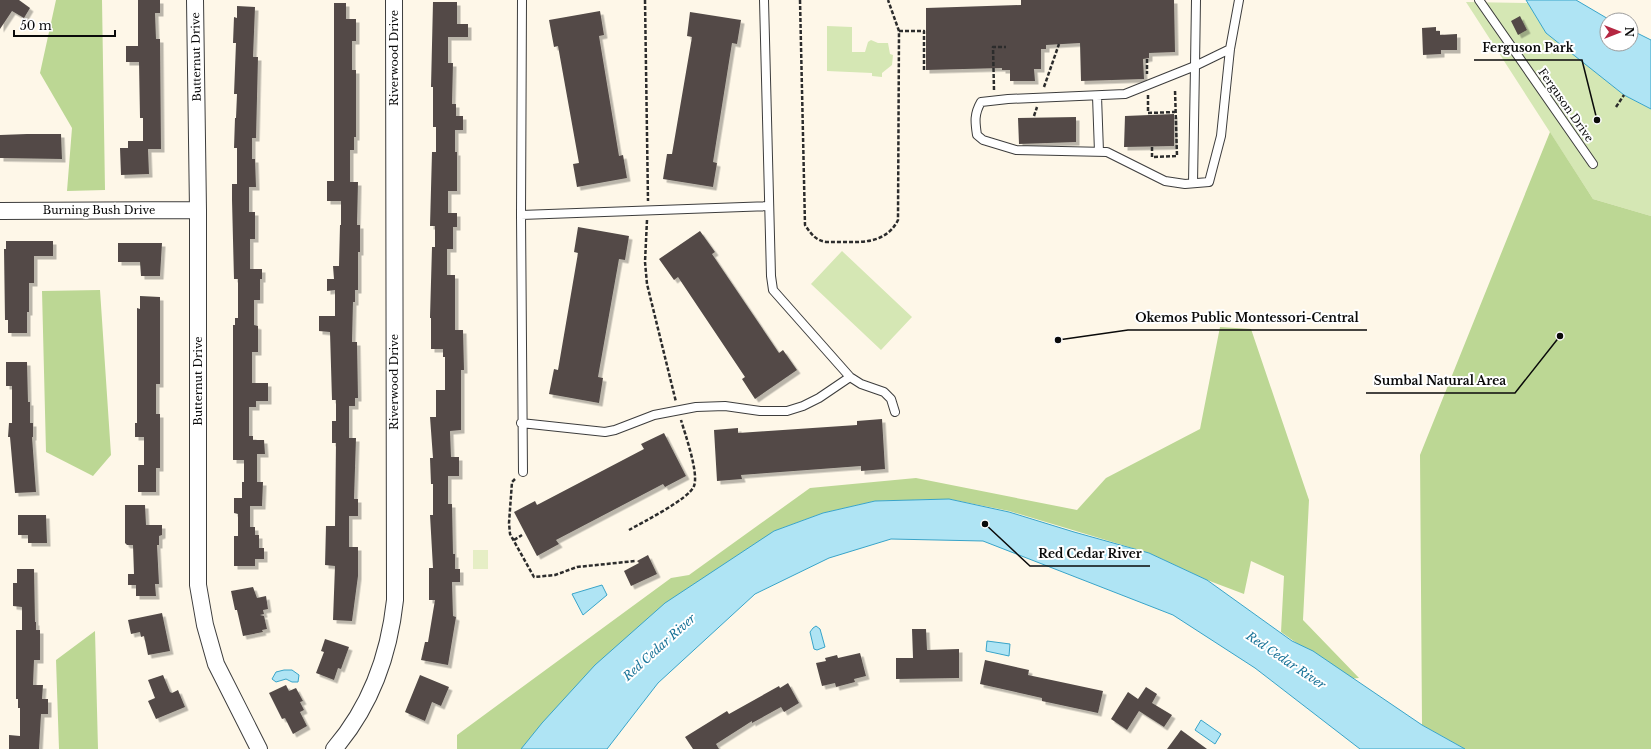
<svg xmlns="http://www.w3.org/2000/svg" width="1651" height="749" font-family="'Libre Baskerville',serif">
	<defs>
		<filter id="shadow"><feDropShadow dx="3.5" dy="3.5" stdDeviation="0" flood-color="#0004"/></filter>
	</defs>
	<rect width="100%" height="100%" fill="#fef7e8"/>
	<path fill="#d5e7b4" d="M1466 2 1528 3 1546 33 1624 95 1651 109V216L1593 199Z
		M827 26 852 27V52H865L868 42 871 40 878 43H888L890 54 893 55 892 65 882 73V77L872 76V73L827 71Z
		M842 251 912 317 881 350 811 284Z"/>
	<path fill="#bcd794" d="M56 0H102L105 190 67 191 72 128 40 73Z
		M1550 132 1593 199 1651 216V749H1465L1422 725 1420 455Z
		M100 290 111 455 93 476 46 452 42 291Z
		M1220 327 1251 329 1309 500 1303 620 1359 678 1347 679 1281 632 1284 576 1251 561 1244 594 1207 580 1149 553 1009 511 949 499 875 501 823 513 774 531 534 749H457V735L671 578 689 575 810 488 916 478 1077 510 1106 478 1200 429Z
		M95 631 98 749H59L56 660Z"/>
	<path fill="#e6eec5" d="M473 550H488V569H473Z"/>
	<path fill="#afe4f4" stroke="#38a4c9" d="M1526 0H1576L1610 20H1607V44H1631V30L1651 40V109L1624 95 1546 33Z
		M949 499 1009 512 1074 532 1149 553 1207 580 1292 641 1313 651 1422 725 1465 749H1360L1255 668 1173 615 983 541 891 539 829 558 755 594 658 683 607 749H521L542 723 595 665 665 603 774 531 823 513 875 501Z
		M602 585 607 595 583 615 572 594Z
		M816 626 820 629 825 647 817 650 814 649 810 632 813 628Z
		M987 641 1010 644 1009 656 986 651Z
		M284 670H292L299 675 298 682H292L286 679 276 682 272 679 276 672Z
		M1201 720 1221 734 1215 744 1195 730Z"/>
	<path fill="#524a47" filter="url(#shadow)" d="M0 0H19L30 8 24 18 12 11 0 29Z
		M138 0H160V13H155L156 39H160L161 149H148L149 174 121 175 120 148H128V141H143V118H140L139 62H126V46H138Z
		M1021 0H1174L1175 52 1149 53V58L1143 59 1144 79 1081 81 1080 43 1046 45V49H1041V69H1034L1035 81H1010V70H1002V68L926 70V8L1021 5Z
		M433 2H457V24H468V37H448V63H453L452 104H456V116H463V130H455V152H457V191H448V213H457V227H453V249H447V275H455V330H463L464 370H461V430L450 431 451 457H459V476H448V504H452L453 554H455V569H460V582H452L453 616 456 617 448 665 421 660 425 642H428L435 600H429V568H433L430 515H433V484H431L430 458H433L430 417H436V390H445V357H443V349H431V318H430L432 247H435V226H430L432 152H436V127H433V87H431Z
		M334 3H346V19H356V41H352V70H356V137H354V150H350V182H358L357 225H360V252H358V290H355V302H353L352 342H357L358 398H355V406H349V438H356L354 499H358V516H349V547H358V576L352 621 333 620 335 566 325 565 326 526H335L336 443H332V421H336V400H332L330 332 319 331V316H335V290L327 291V279H334L333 266H339L340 225H341V201H327V181H334Z
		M237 6 255 7 253 57H258L256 138H252V159H255L256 187H249V212H255V239H250V269H262V279H260V300H254V325L258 326V352H252V383H268V401H256V407H249V436H253V440H264L265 454H257V482H263L262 506H250V527H255V535H259V548H264V559H255V566H234V536H238V514L234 513V498H242V482H244V460H233V325H235V318H238V279H234L232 200V184H237V148H234L235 118H236L237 94H234L236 43H233L234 17 237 18Z
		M600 11 604 35 599 36 619 156 623 155 627 178 577 187 573 164 579 163 558 46 554 47 549 20Z
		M690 12 741 20 737 44 732 43 713 162 717 163 713 187 663 179 667 154H672L692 37 687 36Z
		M1520 16 1527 30 1518 35 1511 21Z
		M1436 27V31H1440V35L1457 34V50H1441V54L1423 55 1422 28Z
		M1174 114V146L1124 147 1125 116Z
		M1076 117V142L1019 144 1018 118Z
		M27 134H61L62 159 0 158V135Z
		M578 227 629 236 625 260 619 259 598 377 603 378 599 403 549 394 554 369 558 370 578 253 574 252Z
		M700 231 715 252 712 254 779 353 783 350 797 370 755 399 742 379 745 377 678 277 674 280 659 259Z
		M6 241H53V256H34V283H29V312H27V333H8V320H5L4 249H6Z
		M118 243H162L160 276H141L140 262H118Z
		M140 296 160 297V384H156V414H160V468H156V492H138V465H144V437H135V423H137V308L140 309Z
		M6 362H27L28 402H30V423H33V437H32L36 492 15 493 10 437H8L9 423H12V386H6Z
		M882 419 885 469 861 471V466L741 475 742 479 717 481 714 430 738 428V433L857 425V421Z
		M664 433 686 476 665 487 663 484 556 540 559 544 537 556 514 512 535 501 537 505 644 449 641 444Z
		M125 505H145L146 525H162V535L159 536V545H157L159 584H155L156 596H136V585H128V574H134L133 545H127L125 543Z
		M18 515H46L47 543H28V535H18Z
		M648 555 657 574 631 586 624 571 639 563 637 561Z
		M17 569H34L35 622H36V630H40V660H34L33 685H43L42 699H48V714H41L39 749H9V735L20 736V708H18V699H16V630H22V607L13 606V583H17Z
		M253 587 257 598 266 596 268 609 263 610 264 614 260 615 264 616 267 629 262 630 263 632 243 636 237 610H235L231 591Z
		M162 613 170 651 148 655 144 636 141 637 140 632 131 634 128 620Z
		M912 629H926L927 650 959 649V678L896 679V658H913Z
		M325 639 349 647 341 669 338 668 334 680 316 673 324 652 321 651Z
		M860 653 866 676 854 679 855 682 836 687 835 683 822 686 816 663 826 661 825 658 837 655 838 658Z
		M985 660 1029 670 1028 675 1103 691 1098 713 1042 701V698L980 684Z
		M163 675 170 692 172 693 178 690 185 707 156 719 148 701 155 698 148 680Z
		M420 675 449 687 441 706 432 702 425 721 405 712Z
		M788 683 799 703 784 712 781 707 752 723V721L716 744 719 749H693L685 737 727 711 729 714 779 686 780 688Z
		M286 685 289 691 296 688 303 701 300 702 304 710 300 712 307 726 293 734 285 718 282 719 269 693Z
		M1146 687 1157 694 1152 703 1172 715 1164 727 1139 711 1127 730 1111 719 1128 692 1138 699Z
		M1181 730 1207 749H1167Z"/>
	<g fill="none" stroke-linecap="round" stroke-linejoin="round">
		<defs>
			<path id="lane" d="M522 0 521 215 523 472
				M764 0 771 276 773 290 850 377 861 384 884 392 891 399 895 412
				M1196 0 1195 66 1125 94 1008 99 981 102C974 114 975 122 977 135L983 140 1016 150 1107 152 1165 181 1185 184 1209 182 1221 136 1230 49 1239 0
				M1479 0 1593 164
				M1097 96 1099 152
				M1193 183 1195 66 1230 49
				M521 215 769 206
				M521 423 605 432 615 430 654 415 696 407 725 406 760 411H787L803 406 819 398 850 377"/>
			<path id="street" d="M195 0 198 210V585L205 625 216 664 259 749
				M0 211 198 210
				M334 749C371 706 389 656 395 600L394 0"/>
		</defs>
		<use href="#lane" stroke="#3d3d3d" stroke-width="10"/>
		<use href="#street" stroke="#3d3d3d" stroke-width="18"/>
		<path stroke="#2c2c2c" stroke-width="2.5" stroke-dasharray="4 2" stroke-linecap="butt" d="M645 0 648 201
			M800 0 805 225C811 234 816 241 827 242 853 241 884 248 898 220L899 31 888 0
			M899 31H924V71
			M1147 59V74
			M1044 87 1059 44
			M994 90 993 47H1006
			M1148 95V113L1175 112
			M1616 107 1624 95
			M1034 116 1037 107
			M1152 147V157L1177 156 1175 90
			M647 220 645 262 647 284 676 402
			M515 479 512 482 509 523 510 534 534 577 555 575 577 567 635 561
			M629 530C643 522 689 499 694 486 699 473 685 434 681 420
			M514 540 522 535"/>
		<use href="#lane" stroke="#fff" stroke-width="8"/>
		<use href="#street" stroke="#fff" stroke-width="16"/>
	</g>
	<g text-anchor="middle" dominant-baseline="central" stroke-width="4" stroke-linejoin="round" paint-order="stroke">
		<g font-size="11" fill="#0a0a0a" stroke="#fff">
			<text transform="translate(196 57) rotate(-91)">Butternut Drive</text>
			<text transform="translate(394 58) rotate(-90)">Riverwood Drive</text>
			<text transform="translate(1566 105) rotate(55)">Ferguson Drive</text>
			<text x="99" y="210">Burning Bush Drive</text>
			<text transform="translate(198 381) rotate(-90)">Butternut Drive</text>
			<text transform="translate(394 382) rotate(-90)">Riverwood Drive</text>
		</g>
		<g font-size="12" font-style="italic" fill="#187297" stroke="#fff">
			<text transform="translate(659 647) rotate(-42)">Red Cedar River</text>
			<text transform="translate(1286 660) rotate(34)">Red Cedar River</text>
		</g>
	</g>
	<path fill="none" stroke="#0a0a0a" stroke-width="1.5" d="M1597 120L1582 60H1474M1058 340L1128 330H1367M1560 336L1515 393H1366M985 524L1030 566H1150"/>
	<g fill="#0a0a0a" stroke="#fff" stroke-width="1.5">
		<circle cx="1597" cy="120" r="4"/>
		<circle cx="1058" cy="340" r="4"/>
		<circle cx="1560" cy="336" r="4"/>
		<circle cx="985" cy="524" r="4"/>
	</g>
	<g font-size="12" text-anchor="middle" font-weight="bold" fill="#0a0a0a" stroke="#fff" stroke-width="4" stroke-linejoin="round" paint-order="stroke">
		<text x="1528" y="52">Ferguson Park</text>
		<text x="1247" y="322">Okemos Public Montessori-Central</text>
		<text x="1440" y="385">Sumbal Natural Area</text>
		<text x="1090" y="558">Red Cedar River</text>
	</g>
	<g transform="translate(1619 32) rotate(90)"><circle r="19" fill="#ffffff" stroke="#9d9d9d"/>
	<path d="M0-3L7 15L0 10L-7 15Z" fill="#b52742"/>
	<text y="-6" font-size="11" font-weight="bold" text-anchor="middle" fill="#0a0a0a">N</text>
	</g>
	<path d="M14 30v6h101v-6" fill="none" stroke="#0a0a0a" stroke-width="2"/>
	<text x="20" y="30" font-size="12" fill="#0a0a0a" stroke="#ffffff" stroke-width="3" paint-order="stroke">50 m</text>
</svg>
